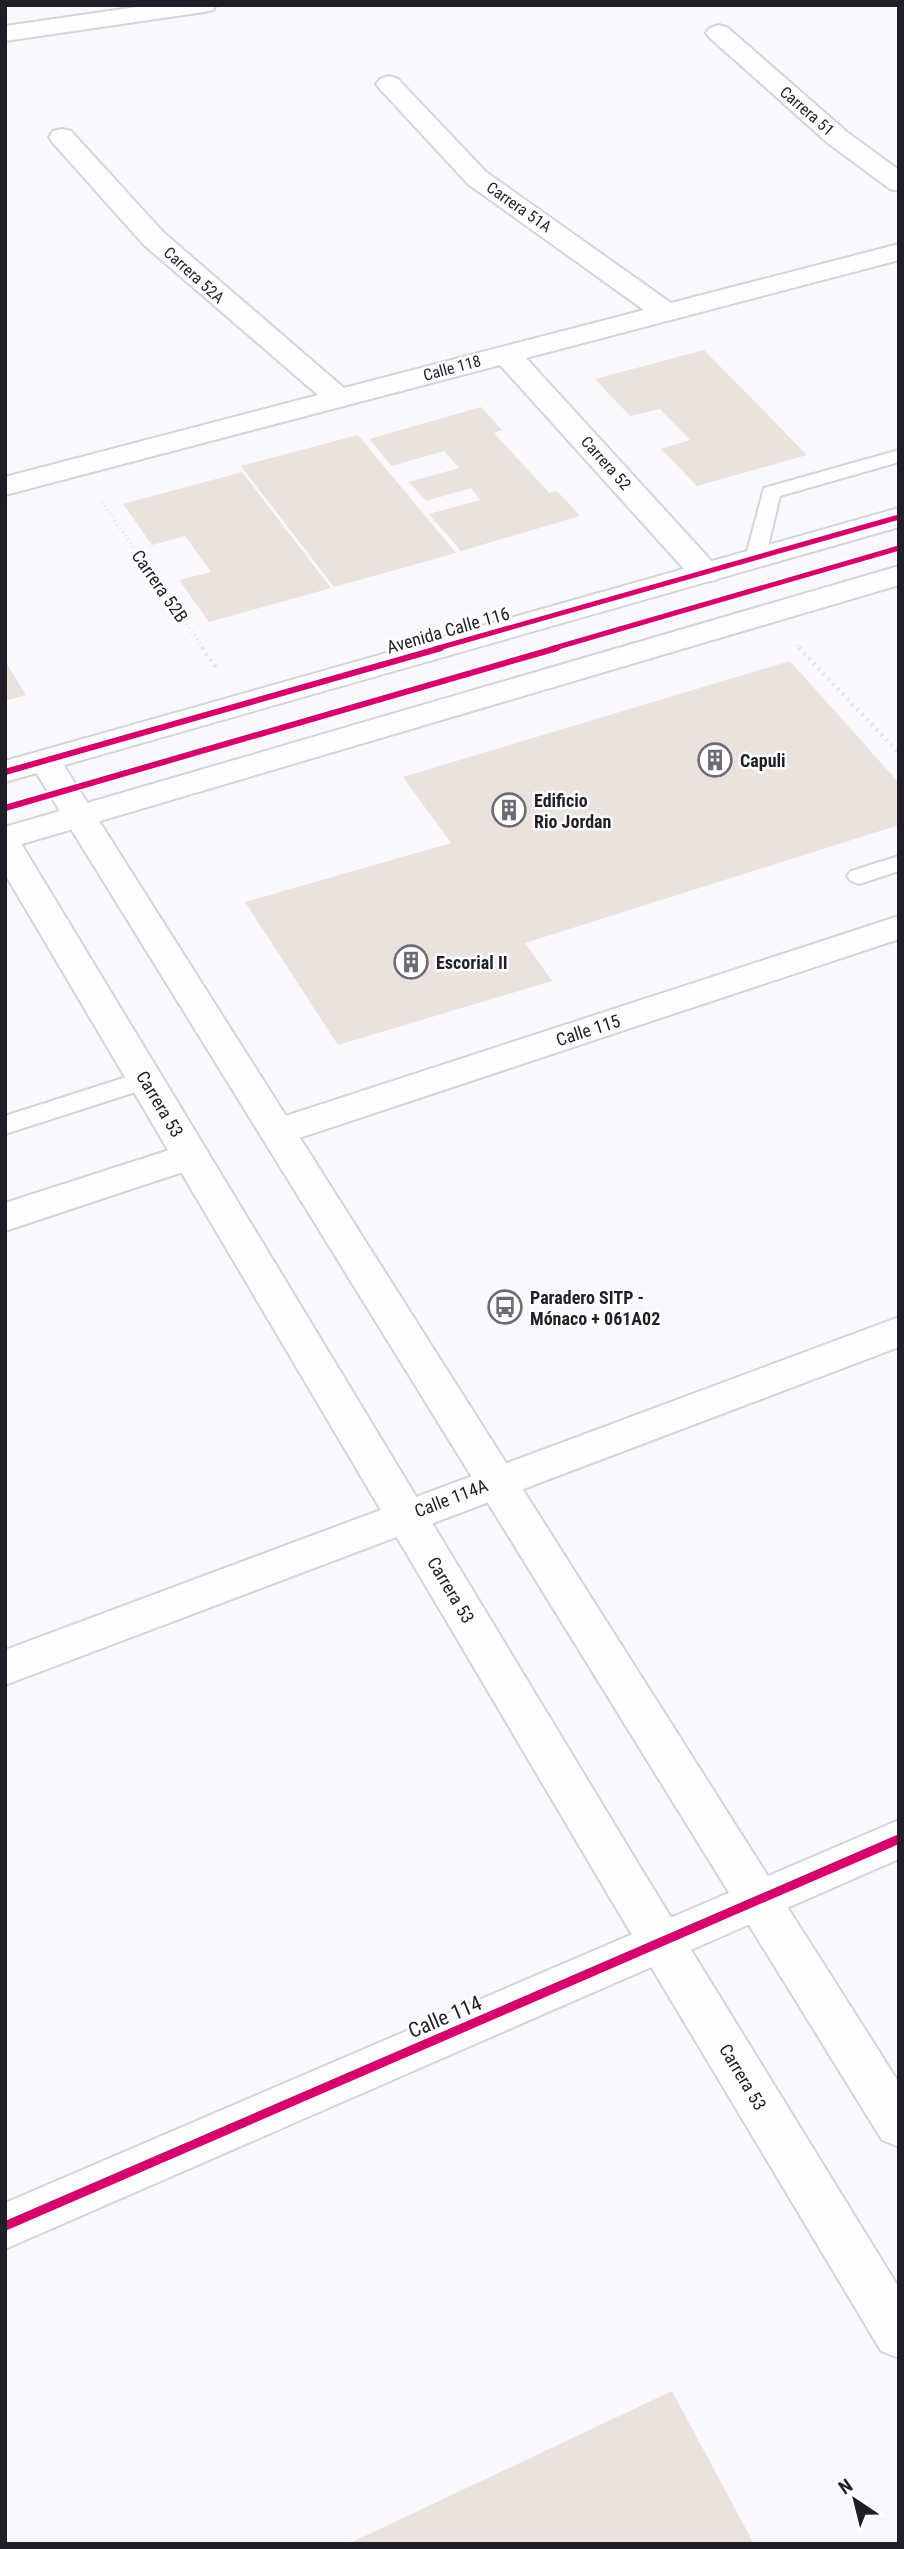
<svg xmlns="http://www.w3.org/2000/svg" width="904" height="2549" font-family="'Roboto Condensed',sans-serif">
	<rect width="100%" height="100%" fill="#faf8fc"/>
	<path fill="#e9e2dd" d="M704 350 807 455 697 486 661 449 690 440 660 409 630 416 595 379Z
		M481 407 502 430 494 433 549 493 557 491 580 516 461 551 429 514 480 500 471 488 426 501 409 482 459 468 444 451 392 466 369 439Z
		M358 435 456 553 334 587 241 466Z
		M242 472 331 588 209 622 179 580 211 572 185 536 152 545 123 504Z
		M5 661 26 695 5 701Z
		M790 661 899 783V825L525 943 552 981 338 1045 245 902 451 843 403 777Z
		M672 2391 754 2544H348Z"/>
	<g fill="none" stroke-linecap="round" stroke-linejoin="round">
		<defs>
			<path id="service" d="M899 450V462L780 496 765 559 762 563H748L745 559 764 488Z
				M899 856V871L859 884 851 881 847 876 851 871Z
				M145 1071 154 1074 157 1080 154 1086 5 1134V1116Z"/>
			<path id="minor" d="M151 5H216L213 10 204 12 5 41V26Z
				M719 25 728 28 847 132 899 170V191L890 189 829 144 710 38 706 33 710 28Z
				M389 76 398 79 486 172 671 303 899 244V260L526 358 716 566 720 573 716 580 705 582 694 580 500 365 5 495V477L318 395 144 245 53 143 49 137 53 131 62 129 71 131 164 233 344 388 644 310 468 184 380 89 376 84 380 79Z
				M899 916V939L290 1141 277 1145 264 1141 259 1132 264 1123Z
				M191 1143 204 1147 210 1156 204 1165 5 1231V1203Z
				M899 1317V1347L5 1685V1650Z
				M899 1820V1859L5 2249V2203Z"/>
			<path id="secondary" d="M45 751 57 754 61 761 899 2083V2147L882 2140 29 761 33 754Z
				M5 834 17 837 22 845 648 1880 899 2288V2358L881 2351 616 1908 5 874Z"/>
			<path id="primary" d="M899 508V527L5 782V761Z
				M899 566V585L5 849V827Z"/>
		</defs>
		<use href="#service" stroke="#d5d3db" stroke-width="4"/>
		<use href="#minor" stroke="#d5d3db" stroke-width="4"/>
		<use href="#secondary" stroke="#d5d3db" stroke-width="4"/>
		<use href="#primary" stroke="#d5d3db" stroke-width="4"/>
		<path stroke="#e3e3e4" stroke-width="3.5" stroke-dasharray="1 3.5" stroke-linecap="butt" d="M102 502 204 649
			M797 645 801 649"/>
		<path stroke="#e3e3e4" stroke-width="4.5" stroke-dasharray="2 5" stroke-linecap="butt" d="M202 648 218 670
			M799 648 899 753"/>
		<use href="#service" fill="#fefeff" fill-rule="evenodd"/>
		<use href="#minor" fill="#fefeff" fill-rule="evenodd"/>
		<use href="#secondary" fill="#fefeff" fill-rule="evenodd"/>
		<use href="#primary" fill="#fefeff" fill-rule="evenodd"/>
		<defs>
			<path id="cycleway-far2" d="M435 649 899 517
				M551 649 899 548"/>
			<path id="cycleway-far1" d="M5 772 441 648
				M5 808 557 648"/>
			<path id="cycleway" d="M5 2226 899 1839"/>
		</defs>
		<use href="#cycleway-far2" stroke="#fff" stroke-width="9"/>
		<use href="#cycleway-far1" stroke="#fff" stroke-width="10"/>
		<use href="#cycleway" stroke="#fff" stroke-width="13"/>
		<use href="#cycleway-far2" stroke="#d6006c" stroke-width="5"/>
		<use href="#cycleway-far1" stroke="#d6006c" stroke-width="6"/>
		<use href="#cycleway" stroke="#d6006c" stroke-width="9"/>
	</g>
	<defs>
		<symbol id="building-ring" viewBox="-11 -11 22 22"><circle r="9.5" fill="#fff" stroke="#6e6a73" stroke-width="1.5"/><path d="M-4-6H4V6H1V3H-1V6H-4ZM-2.5-4.3h1.7v1.8h-1.7ZM.8-4.3h1.7v1.8H.8ZM-2.5-1h1.7V.8h-1.7ZM.8-1h1.7V.8H.8Z" fill="#6e6a73"/></symbol>
		<symbol id="bus-ring" viewBox="-11 -11 22 22"><circle r="9.5" fill="#fff" stroke="#6e6a73" stroke-width="1.5"/><path d="M-5-6H5V4H4V6H2V4H-2V6H-4V4H-5ZM-3.5-4V0h7V-4ZM-3.5 1.2v1.5H-2V1.2ZM2 1.2v1.5H3.5V1.2Z" fill="#6e6a73"/></symbol>
	</defs>
	<g fill-rule="evenodd">
		<use href="#building-ring" x="696" y="741" width="38" height="38"/>
		<use href="#building-ring" x="490" y="791" width="38" height="38"/>
		<use href="#building-ring" x="392" y="943" width="38" height="38"/>
		<use href="#bus-ring" x="486" y="1288" width="38" height="38"/>
	</g>
	<g text-anchor="middle" dominant-baseline="central" stroke-width="5" stroke-linejoin="round" paint-order="stroke">
		<g font-size="16" fill="#221e29" stroke="#fff">
			<text transform="translate(807 111) rotate(41)">Carrera 51</text>
			<text transform="translate(519 207) rotate(35)">Carrera 51A</text>
			<text transform="translate(194 275) rotate(42)">Carrera 52A</text>
			<text transform="translate(452 368) rotate(-15)">Calle 118</text>
			<text transform="translate(606 463) rotate(48)">Carrera 52</text>
		</g>
		<g font-size="18" fill="#221e29" stroke="#fff">
			<text transform="translate(160 586) rotate(55)">Carrera 52B</text>
			<text transform="translate(448 630) rotate(-16)">Avenida Calle 116</text>
			<text transform="translate(588 1030) rotate(-18)">Calle 115</text>
			<text transform="translate(160 1104) rotate(59)">Carrera 53</text>
			<text transform="translate(451 1498) rotate(-21)">Calle 114A</text>
			<text transform="translate(451 1590) rotate(59)">Carrera 53</text>
			<text transform="translate(743 2077) rotate(59)">Carrera 53</text>
		</g>
		<g font-size="18" font-weight="bold" fill="#221e29" stroke="#fff" text-anchor="start">
			<text x="740" y="760">Capuli</text>
			<text x="534" y="800">Edificio<tspan x="534" dy="21">Rio Jordan</tspan></text>
			<text x="436" y="962">Escorial II</text>
			<text x="530" y="1297">Paradero SITP -<tspan x="530" dy="21">Mónaco + 061A02</tspan></text>
		</g>
		<g font-size="21" fill="#221e29" stroke="#fff">
			<text transform="translate(445 2017) rotate(-23)">Calle 114</text>
		</g>
	</g>
	<rect width="904" height="2549" fill="none" stroke="#221e29" stroke-width="14"/>
	<g transform="translate(855 2500) rotate(325)" stroke="#ffffff" stroke-width="5" paint-order="stroke">
	<path d="M0-5L12 26L0 18L-12 26Z" fill="#221e29"/>
	<text y="-10" font-size="19" font-weight="bold" text-anchor="middle" fill="#221e29">N</text>
	</g>
</svg>
